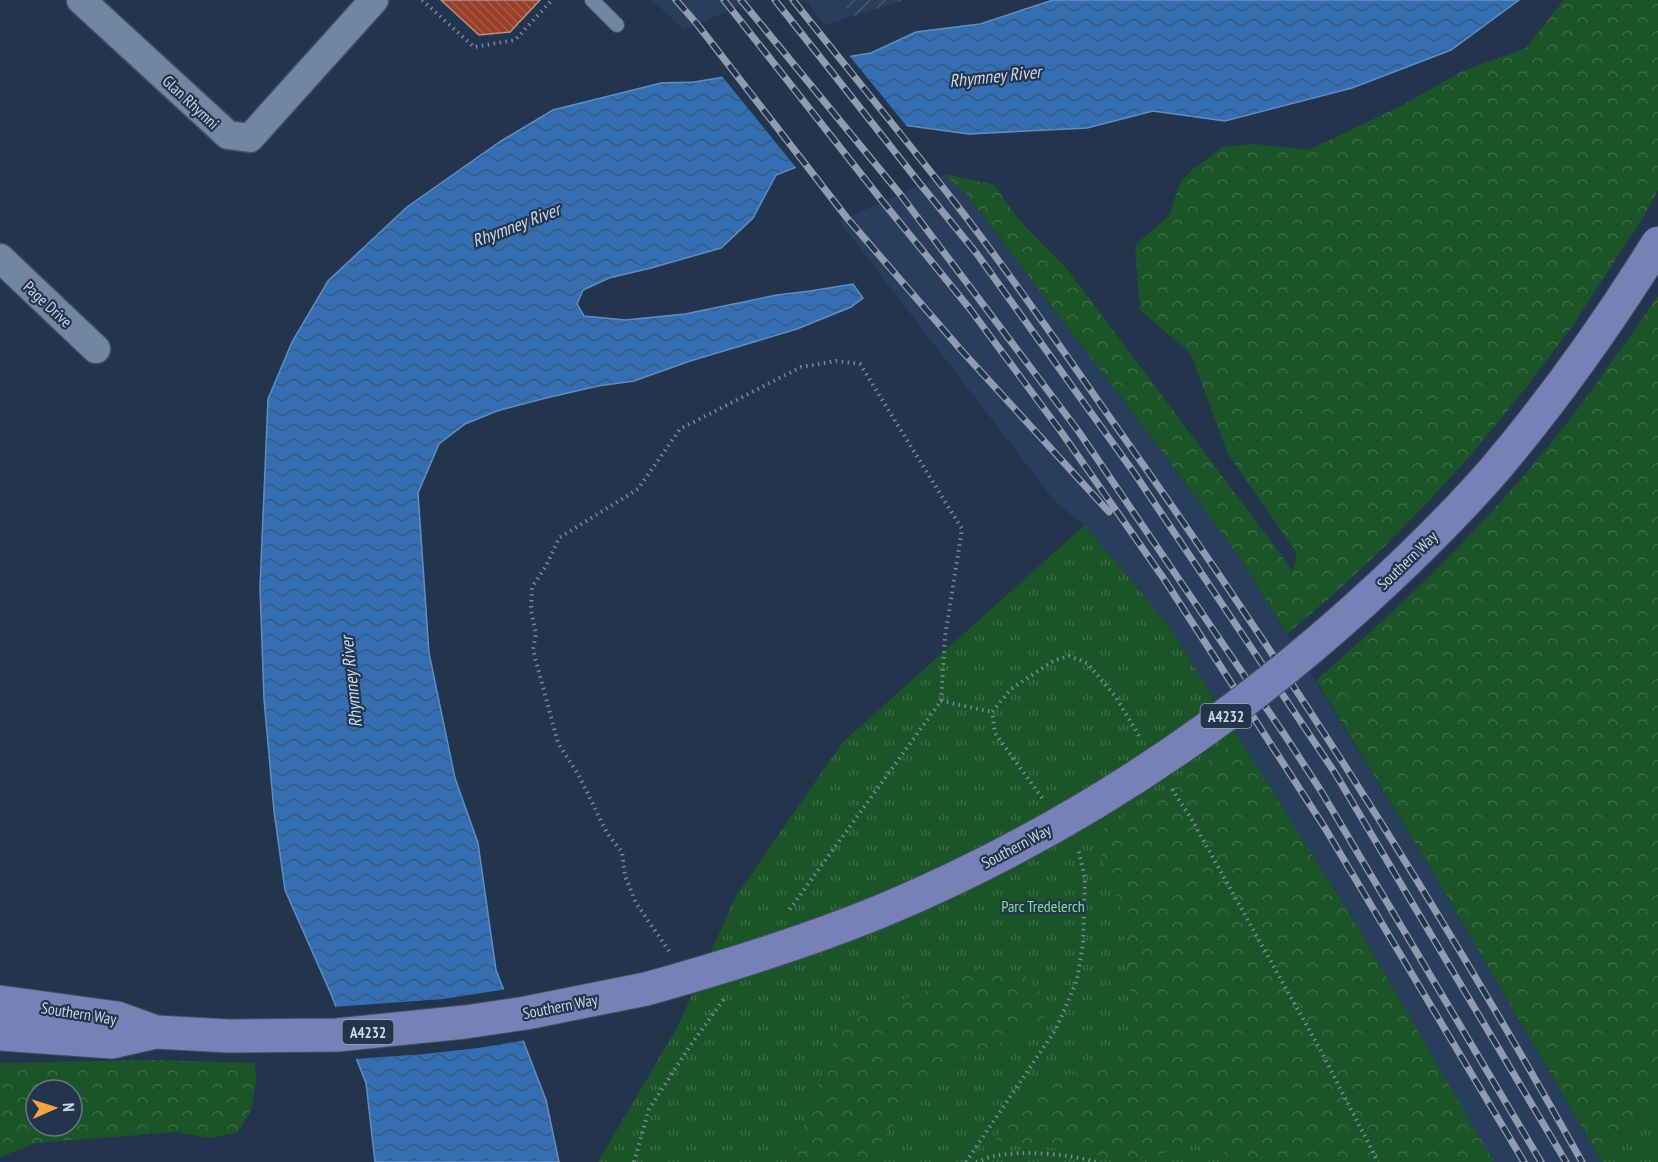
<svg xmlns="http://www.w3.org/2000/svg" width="1658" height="1162" font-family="'PT Sans Narrow',sans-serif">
	<defs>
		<pattern id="industrial-furrows" width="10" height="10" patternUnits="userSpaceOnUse" patternTransform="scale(1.5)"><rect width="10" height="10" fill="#283e5c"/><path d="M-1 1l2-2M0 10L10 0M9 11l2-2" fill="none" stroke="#465973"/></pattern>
		<pattern id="grass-tufts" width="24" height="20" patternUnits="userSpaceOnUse" patternTransform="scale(1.5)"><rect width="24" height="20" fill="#1b5426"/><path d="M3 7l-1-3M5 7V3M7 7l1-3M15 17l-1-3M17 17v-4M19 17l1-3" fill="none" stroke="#3b6c46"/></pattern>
		<pattern id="forest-crowns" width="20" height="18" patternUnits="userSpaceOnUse" patternTransform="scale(1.5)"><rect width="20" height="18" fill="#1b5426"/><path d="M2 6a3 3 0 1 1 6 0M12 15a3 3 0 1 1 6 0" fill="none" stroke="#3b6c46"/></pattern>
		<pattern id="water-waves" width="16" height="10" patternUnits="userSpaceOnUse" patternTransform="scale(1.5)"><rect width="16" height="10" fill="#346fb3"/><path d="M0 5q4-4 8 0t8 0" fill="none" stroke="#385a82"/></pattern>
		<pattern id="building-back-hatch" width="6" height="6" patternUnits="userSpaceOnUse" patternTransform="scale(1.5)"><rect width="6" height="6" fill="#984129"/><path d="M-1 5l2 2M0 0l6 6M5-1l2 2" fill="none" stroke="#a55c48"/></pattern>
	</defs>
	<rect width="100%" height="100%" fill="#23354d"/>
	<path fill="url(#industrial-furrows)" d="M840 0H904L853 16Z"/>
	<path fill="#283e5c" d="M652 0H754L684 30Z
		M805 0H840L853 16 825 25Z
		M946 174 955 186 964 191 1149 434 1240 558 1441 886 1602 1162H1494L1355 923 1168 625 1085 525 1057 504 839 221Z"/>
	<path fill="url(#grass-tufts)" d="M1085 525 1168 625 1355 923 1494 1162H598L678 1026 736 896 843 742Z
		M1658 1097V1162H1602L1598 1155Z"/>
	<path fill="url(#forest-crowns)" fill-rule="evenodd" d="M1564 0H1658V190L1642 219 1571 328 1524 390 1470 456 1426 504 1382 549 1336 592 1287 634 1240 558 1149 434 964 191 955 186 946 174 994 185 1020 221 1068 270 1293 571 1297 553 1228 454 1191 354 1140 310 1135 245 1169 216 1180 183 1192 170 1223 147 1255 144 1309 150 1403 105 1461 72 1526 48Z
		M1658 296V1097L1598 1155 1441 886 1316 680C1386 620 1451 558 1512 489 1566 429 1612 362 1658 296Z
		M1240 740 1355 923 1494 1162H1229L1230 1159 1218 1147 1191 1144 1156 1155 1141 1162H1125L1090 1153 1047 1147 1006 1145 996 1138 1024 1090 1059 1077 1114 1065 1136 1031 1119 900 1094 834 1138 808Z
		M980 969 1022 973 1044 997V1018L1013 1039 971 1054 916 1094 881 1141 873 1162H791L840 1024Z
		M156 1060 255 1063 256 1082 251 1110 238 1132 211 1138 176 1132 36 1143 0 1157V1063ZM36 1090H72V1126H36Z"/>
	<path fill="url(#water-waves)" stroke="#618ec2" stroke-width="1.5" d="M1053 0H1519L1451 50 1352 88 1225 121 1153 111 1087 128 969 134 903 125 776 175 753 218 721 248 651 268 609 278 583 290 577 304 584 316 625 320 685 314 777 295 810 291 853 284 863 298 851 307 797 329 690 361 634 381 598 386 546 398 497 411 465 424 439 444 418 493 429 653 455 778 478 843 496 970 546 1100 559 1162H375L366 1083 331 994 285 890 274 811 264 699 260 587 268 399 292 342 328 281 407 207 501 141 553 110 661 83 694 82 871 53 916 32 980 24Z"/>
	<path fill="#23354d" d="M848 54 909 129 904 128 798 170 721 75Z
		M507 989 526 1040 478 1048 424 1054 354 1059 333 1007 444 999Z"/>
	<path fill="url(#building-back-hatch)" stroke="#b89186" stroke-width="1.5" d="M441 0H540L510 32 479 35Z"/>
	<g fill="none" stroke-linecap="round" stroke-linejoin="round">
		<defs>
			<path id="lane" d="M592 0 617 25"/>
			<path id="street" d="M81 0 228 135 250 138 374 0
				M0 258 96 349"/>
			<path id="primary" d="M0 1002 117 1018 156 1032
				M0 1034 112 1042 156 1032 229 1036 337 1035 465 1022 526 1013 646 989"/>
		</defs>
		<use href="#lane" stroke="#415064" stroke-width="16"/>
		<use href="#street" stroke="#415064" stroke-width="31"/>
		<use href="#primary" stroke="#415064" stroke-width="35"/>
		<path stroke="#79889b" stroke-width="4" stroke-dasharray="1.5 4.5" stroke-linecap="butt" d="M422 0 474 47 515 40 552 0
			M941 701 992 712
			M1172 789 1192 820 1322 1053 1378 1162
			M1042 798 995 733 992 712 1011 689 1053 661 1069 656 1087 663 1115 696 1141 739
			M669 951 636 903 625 876 622 852 607 833 578 774 558 743 533 650 536 634 531 610 532 587 546 566 559 538 638 489 680 429 801 367 836 361 860 364 962 529 945 637 941 701 787 913
			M634 1162 649 1109 690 1046 724 999
			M966 1162 1056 1029 1077 980 1083 944 1085 878 1078 848
			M976 1162C982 1160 989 1157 995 1156 1021 1150 1070 1154 1096 1162"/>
		<use href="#lane" stroke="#7186a3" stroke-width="14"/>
		<use href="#street" stroke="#7186a3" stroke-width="28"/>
		<use href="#primary" stroke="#7681b6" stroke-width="33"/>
		<defs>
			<path id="rail" d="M676 0 697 24 847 218 961 350 1109 512
				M724 0 883 202 970 309 1062 433 1164 579 1325 828 1524 1162
				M741 0 900 194 1079 432 1286 737 1321 791 1541 1162
				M775 0 921 185 977 254 1135 474 1335 773 1566 1162
				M793 0C847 68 903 136 956 204 1011 275 1062 349 1113 422 1282 660 1440 907 1582 1162"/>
		</defs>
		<use href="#rail" stroke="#8f9daf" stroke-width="7"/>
		<use href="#rail" stroke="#23354d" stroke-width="4.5" stroke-dasharray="14" stroke-linecap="butt"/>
		<defs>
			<path id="primary-bridge" d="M646 989C725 967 803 943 879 912 1059 837 1219 733 1363 602 1409 560 1454 516 1495 469 1555 398 1609 322 1658 243"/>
		</defs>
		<use href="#primary-bridge" stroke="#415064" stroke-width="35" stroke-linecap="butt"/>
		<use href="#primary-bridge" stroke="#7681b6" stroke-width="33"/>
	</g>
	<g text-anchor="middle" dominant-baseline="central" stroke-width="4.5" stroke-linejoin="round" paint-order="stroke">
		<g fill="#23354d" stroke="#99a6b8" stroke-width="1.5">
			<rect x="1200.5" y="704" width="51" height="24" rx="4.5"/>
			<rect x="342.5" y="1020" width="51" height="24" rx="4.5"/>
		</g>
		<g font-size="15" font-weight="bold" fill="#cbd7e6">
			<text x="1226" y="716">A4232</text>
			<text x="368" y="1032">A4232</text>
		</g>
		<g font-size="16" fill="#cbd7e6" stroke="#23354d">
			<text transform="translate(191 102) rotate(43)">Glan Rhymni</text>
			<text transform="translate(48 304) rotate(43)">Page Drive</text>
			<text transform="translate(1407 560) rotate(-44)">Southern Way</text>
			<text transform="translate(1016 846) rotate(-28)">Southern Way</text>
			<text transform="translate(560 1006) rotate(-11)">Southern Way</text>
			<text transform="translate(79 1013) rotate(9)">Southern Way</text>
		</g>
		<g font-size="16" fill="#81e58f" stroke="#23354d">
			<text x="1043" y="906">Parc Tredelerch</text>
		</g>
		<g font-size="18" font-style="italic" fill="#cbdaed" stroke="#23354d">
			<text transform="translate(995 76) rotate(-6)">Rhymney River</text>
			<text transform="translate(516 225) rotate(-21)">Rhymney River</text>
			<text transform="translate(351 682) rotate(-96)">Rhymney River</text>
		</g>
	</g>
	<g transform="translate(54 1108) rotate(87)"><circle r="28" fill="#23354d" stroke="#66768a" stroke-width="1.5"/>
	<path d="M0-4.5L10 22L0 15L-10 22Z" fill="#f2a541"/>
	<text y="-9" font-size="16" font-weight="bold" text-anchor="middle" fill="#cbd7e6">N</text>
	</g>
</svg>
